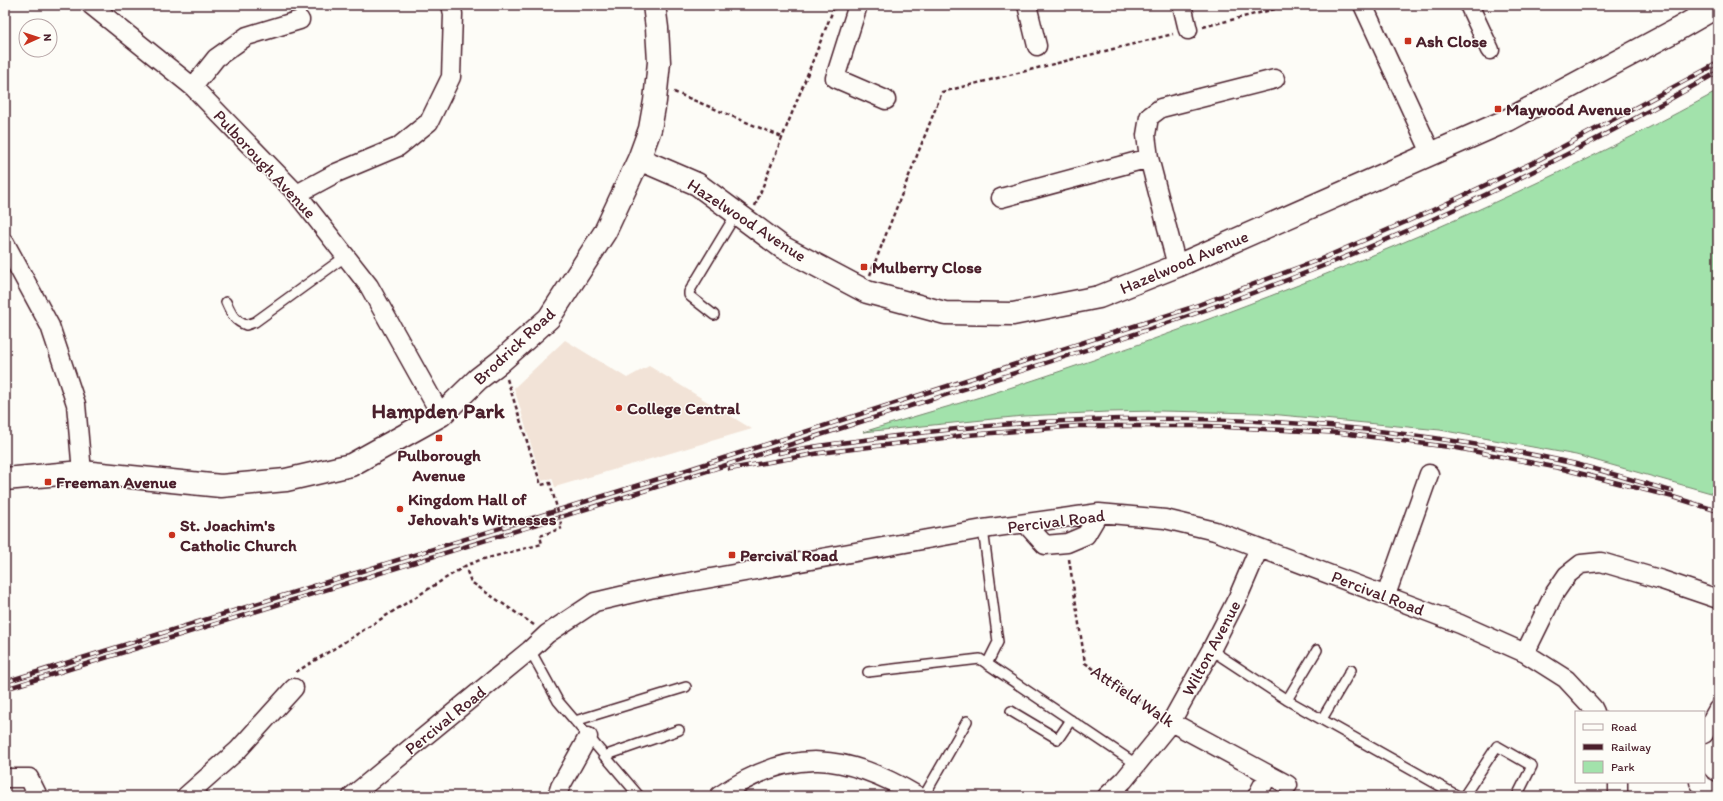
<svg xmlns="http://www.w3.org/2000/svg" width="1723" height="801" font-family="Itim,sans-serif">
	<rect width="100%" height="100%" fill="#fdfcf7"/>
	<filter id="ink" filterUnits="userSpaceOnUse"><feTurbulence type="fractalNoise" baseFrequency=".025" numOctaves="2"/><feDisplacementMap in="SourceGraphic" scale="8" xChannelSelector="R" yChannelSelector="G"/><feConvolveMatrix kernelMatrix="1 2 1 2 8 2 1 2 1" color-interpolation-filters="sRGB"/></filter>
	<g filter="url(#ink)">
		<path fill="#f2e3d7" d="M565 340 627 378 649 366 752 429 555 487 552 478 542 481 514 388Z"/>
		<path fill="#a2e2ab" stroke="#76806b" d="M1718 91V495L1576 455 1440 430 1259 413 1159 411 1108 412 1023 416 863 432C928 412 994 394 1058 372 1285 296 1508 206 1718 91Z"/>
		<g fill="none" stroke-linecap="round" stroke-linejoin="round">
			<defs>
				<path id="lane" d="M226 302C231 313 234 321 246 325L255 322 346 256
					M714 315 691 297 689 295V292L736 214
					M983 529 998 642 987 664
					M530 650 558 701 639 796
					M1211 650 1287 700 1458 796
					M868 672 980 659 1136 764
					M1287 700 1317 650
					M1011 711 1058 739 1071 720
					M1322 719 1351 670
					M575 721 686 687
					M604 756 679 730
					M924 796 967 721
					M1464 796 1497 746 1532 766 1517 796"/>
				<path id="street" d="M91 5 193 87 297 194 369 286 441 415
					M858 5 835 78 886 100
					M1027 5 1037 46
					M1182 5 1188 30
					M1363 5 1432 155
					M1469 5 1490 50
					M193 87 216 58 247 36 300 20
					M1149 158 1177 266
					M297 194 336 173 398 147 429 122 451 77 453 14 451 5
					M1001 198 1149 158 1146 135 1149 117 1161 108 1275 79
					M5 243 50 326 76 404 82 472
					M1026 524 1045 545 1067 543 1086 535 1099 513
					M1386 595 1429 474
					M1525 653 1554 594 1567 575 1581 564 1601 562 1662 580 1718 599
					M1171 722 1288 785
					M1704 734 1718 709
					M5 778H29L38 796
					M1618 782V796
					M1699 782 1701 785 1718 794
					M186 796 238 750 294 688
					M352 796 530 650 547 634 595 602 650 589 983 529 1099 513 1165 519 1215 531 1460 624 1525 653 1566 679 1593 708 1595 712
					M557 796 560 787 588 737
					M719 796C791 746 845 753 918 796
					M1107 796 1124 780 1171 722 1211 650 1238 597 1259 548
					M1257 796 1268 775"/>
				<path id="secondary" d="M639 159 697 184 782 247 867 292 945 313 1013 314 1099 297 1177 266 1508 120 1678 29 1718 6
					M5 479 82 472 221 486 286 480 351 465 441 415 478 379 500 362 549 318 605 232 639 159 650 129 655 101 659 62 657 28 654 5"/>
			</defs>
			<use href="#lane" stroke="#4a1f2b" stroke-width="12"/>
			<use href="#street" stroke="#4a1f2b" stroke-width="21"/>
			<use href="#secondary" stroke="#4a1f2b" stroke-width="25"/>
			<path stroke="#4a1f2b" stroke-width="2.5" stroke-dasharray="4 3" stroke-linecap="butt" d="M1203 27 1291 5
				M674 92 782 137
				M755 206 835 5
				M870 275 942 92 1173 34
				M507 379 541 485 550 483 557 508
				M1069 559 1085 663 1159 714
				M534 625 471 582 465 566 480 560 542 544 540 536 562 528
				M296 672 335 648 465 566"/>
			<use href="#lane" stroke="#fdfcf7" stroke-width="9"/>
			<use href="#street" stroke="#fdfcf7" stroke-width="18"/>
			<use href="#secondary" stroke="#fdfcf7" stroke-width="22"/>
			<defs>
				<path id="rail" d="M779 453C817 445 857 441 896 436 1115 407 1342 414 1558 460 1597 468 1634 481 1672 491
					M730 469 820 453 968 435 1078 426H1208L1341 433 1457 448 1559 468 1673 497 1718 511
					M5 682 671 475 1190 308 1321 259 1433 210 1538 160 1718 63
					M5 689C285 602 566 517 845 427 1005 375 1167 328 1323 266 1459 212 1591 145 1718 72"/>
			</defs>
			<use href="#rail" stroke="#4a1f2b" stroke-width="4.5"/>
			<use href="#rail" stroke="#fdfcf7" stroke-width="3" stroke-dasharray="9" stroke-linecap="butt"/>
			<path stroke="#4a1f2b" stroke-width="2.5" stroke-dasharray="4 3" stroke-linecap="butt" d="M557 508 562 528"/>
		</g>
	</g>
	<g fill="#c8321e" stroke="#fdfcf7" stroke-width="1.5">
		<rect x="1404" y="37" width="8" height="8" rx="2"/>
		<rect x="1494" y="105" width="8" height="8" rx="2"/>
		<rect x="860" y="263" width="8" height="8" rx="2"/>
		<circle cx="619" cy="408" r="4"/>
		<rect x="435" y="434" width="8" height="8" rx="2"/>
		<rect x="44" y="478" width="8" height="8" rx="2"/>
		<circle cx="400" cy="509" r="4"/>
		<circle cx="172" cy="535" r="4"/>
		<rect x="728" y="551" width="8" height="8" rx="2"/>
	</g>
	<g text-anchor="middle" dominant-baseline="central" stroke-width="3" stroke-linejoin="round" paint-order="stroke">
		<g font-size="17" font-weight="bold" fill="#4a1f2b" stroke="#fdfcf7" text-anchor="start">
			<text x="1416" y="41">Ash Close</text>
			<text x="1506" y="109">Maywood Avenue</text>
			<text x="872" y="267">Mulberry Close</text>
			<text x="627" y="408">College Central</text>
			<text x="439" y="455" text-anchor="middle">Pulborough<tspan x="439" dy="20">Avenue</tspan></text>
			<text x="56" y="482">Freeman Avenue</text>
			<text x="408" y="499">Kingdom Hall of<tspan x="408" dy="20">Jehovah's Witnesses</tspan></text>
			<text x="180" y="525">St. Joachim's<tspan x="180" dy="20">Catholic Church</tspan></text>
			<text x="740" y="555">Percival Road</text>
		</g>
		<g font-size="17" fill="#4a1f2b" stroke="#fdfcf7">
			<text transform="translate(265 164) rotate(47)">Pulborough Avenue</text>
			<text transform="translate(747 220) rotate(33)">Hazelwood Avenue</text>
			<text transform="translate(1184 262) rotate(-23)">Hazelwood Avenue</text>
			<text transform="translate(514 346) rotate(-43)">Brodrick Road</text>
			<text transform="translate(1056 521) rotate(-7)">Percival Road</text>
			<text transform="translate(1378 593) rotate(21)">Percival Road</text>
			<text transform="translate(1211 648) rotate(-62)">Wilton Avenue</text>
			<text transform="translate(1133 696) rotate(34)">Attfield Walk</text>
			<text transform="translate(445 720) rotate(-39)">Percival Road</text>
		</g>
		<g font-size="21" font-weight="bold" fill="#4a1f2b" stroke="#fdfcf7">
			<text x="438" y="410">Hampden Park</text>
		</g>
	</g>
	<rect width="1723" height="801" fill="none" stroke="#fdfcf7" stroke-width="20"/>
	<rect x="10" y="10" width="1703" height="781" fill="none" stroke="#4a1f2b" stroke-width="1.5" filter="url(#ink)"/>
	<rect x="1575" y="711" width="130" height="72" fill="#fdfcf7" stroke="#b5a4a5"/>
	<rect x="1583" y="724" width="20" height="6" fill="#fdfcf7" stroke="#b5a4a5"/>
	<text x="1611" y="731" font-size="12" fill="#4a1f2b">Road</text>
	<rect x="1583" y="744" width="20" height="6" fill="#4a1f2b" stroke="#b5a4a5"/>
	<text x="1611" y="751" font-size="12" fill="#4a1f2b">Railway</text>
	<rect x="1583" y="761" width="20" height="12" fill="#a2e2ab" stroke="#b5a4a5"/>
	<text x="1611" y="771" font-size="12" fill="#4a1f2b">Park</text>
	<g transform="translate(38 38) rotate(87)"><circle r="19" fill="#fdfcf7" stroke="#b5a4a5"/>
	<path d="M0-3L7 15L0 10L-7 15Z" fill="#c8321e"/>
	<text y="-6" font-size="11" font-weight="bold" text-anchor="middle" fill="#4a1f2b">N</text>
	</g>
</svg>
